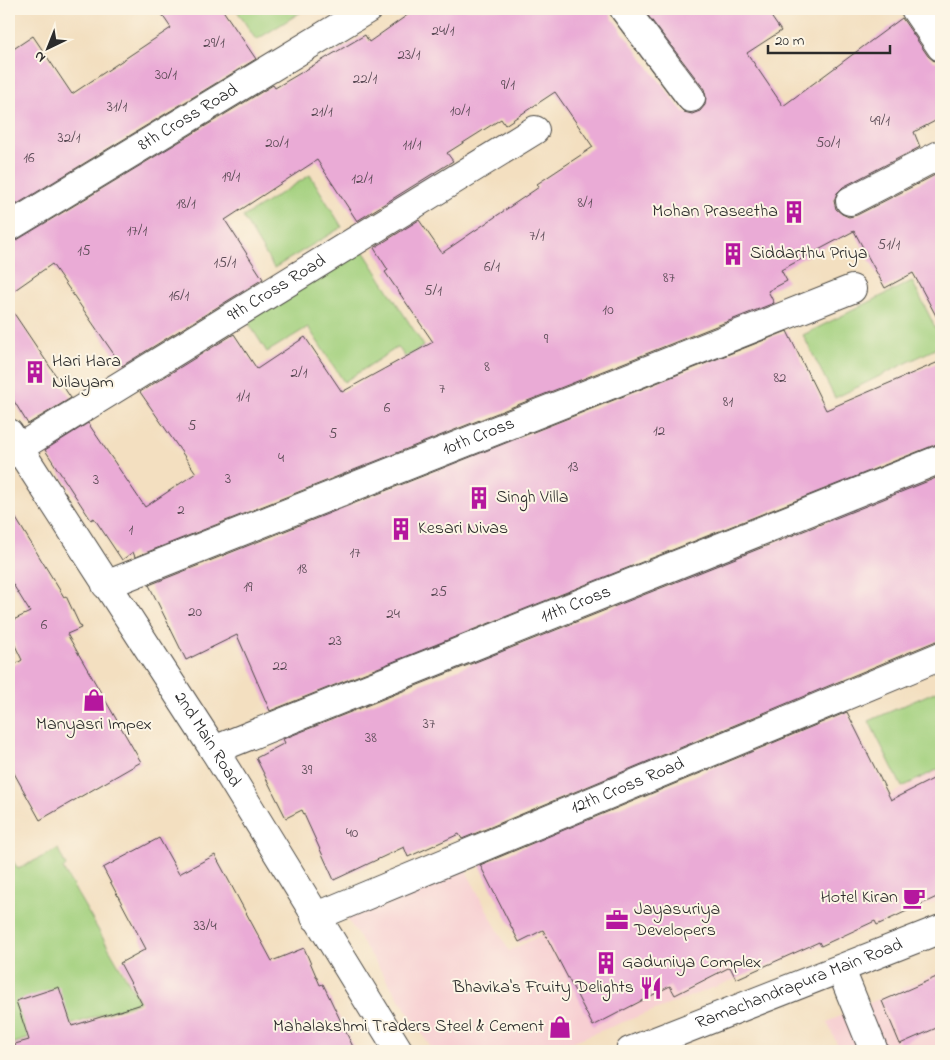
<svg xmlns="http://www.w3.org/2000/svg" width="950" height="1060" font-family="'Indie Flower',sans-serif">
	<rect width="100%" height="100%" fill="#fcf5e5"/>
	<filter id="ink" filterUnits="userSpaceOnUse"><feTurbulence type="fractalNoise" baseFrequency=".02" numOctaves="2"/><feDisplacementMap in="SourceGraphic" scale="10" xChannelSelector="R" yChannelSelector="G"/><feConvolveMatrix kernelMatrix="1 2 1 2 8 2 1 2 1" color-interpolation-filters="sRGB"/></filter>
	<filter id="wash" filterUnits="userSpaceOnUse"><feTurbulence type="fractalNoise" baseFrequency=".0096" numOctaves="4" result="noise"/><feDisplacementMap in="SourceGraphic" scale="20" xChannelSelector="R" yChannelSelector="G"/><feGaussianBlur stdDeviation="1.12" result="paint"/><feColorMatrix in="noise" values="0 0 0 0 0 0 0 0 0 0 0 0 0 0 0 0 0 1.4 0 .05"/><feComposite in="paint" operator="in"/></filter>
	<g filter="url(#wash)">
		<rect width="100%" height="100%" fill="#f3dfc0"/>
		<path fill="#f7cfd2" d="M941 768V900L548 1051H433L344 914 464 867 509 951 623 894 888 796Z
			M941 971V1051H840L827 1022Z"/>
		<path fill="#a3d07e" stroke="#677e54" d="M236 9H306L256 40Z
			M310 175 342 227 274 268 243 217Z
			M360 246 424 346 406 358 398 347 344 382 308 327 267 352 246 319Z
			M912 281 941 339V346L835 398 803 335Z
			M941 689V768L902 787 869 721Z
			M58 849 66 866 63 869 140 1002 9 1045V855L18 869Z"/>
		<g id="blocks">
			<path fill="#eaabd6" d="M158 9H222L256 59 9 209V52L33 36 72 94 171 28Z
				M416 9H609L612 18 679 107 684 112 692 114 700 111 705 105 706 97 704 89 643 9H766L781 31 747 53 783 106 902 18 928 56 934 61 941 62V118L914 132 920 147 843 187 837 193 834 201 836 209 842 214 849 217 857 215 935 175 941 186V325L913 273 885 288 854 231 781 270 787 281 768 291 774 303 135 557 133 552 122 560 94 518 91 520 45 450 88 423 145 507 196 473 140 392 234 334 257 369 305 337 342 392 433 342 385 272 388 270 374 248 419 220 442 253 539 187 537 184 593 147 555 92 505 125 501 119 447 153 453 161 357 221 317 160 225 220 263 279 122 366 52 264 9 294V243L17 240 273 85 275 88 365 35 369 42Z
				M9 306 71 398 28 424 9 393Z
				M787 331 826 410 941 361V445L932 446 270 711 237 635 186 660 149 585Z
				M941 476V639L462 839 459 834 408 857 404 847 334 880 302 810 286 818 256 758 285 743 283 739Z
				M9 507 64 597 66 596 81 628 67 634 141 762 40 820 9 764V668L22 660 9 633V622L30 612 9 578Z
				M847 712 891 800 941 775V895L877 925 875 921 821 946 819 942 736 979 730 967 675 995 670 986 593 1026 543 930 519 942 480 865Z
				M159 838 179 874 215 855 272 961 304 948 320 985 323 984 355 1051H16L15 1044 29 1040 16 1001 59 987 72 1026 142 1004 120 963 146 949 103 868Z
				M941 975V1026L900 1044 882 1001Z"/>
		</g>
	</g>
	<g filter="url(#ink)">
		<use href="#blocks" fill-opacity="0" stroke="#494641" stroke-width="1"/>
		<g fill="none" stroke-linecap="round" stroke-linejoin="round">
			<defs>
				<g id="minor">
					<path d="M624 9 691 98"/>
					<path d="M915 9 941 47"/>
					<path d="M850 201 941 154"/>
					<path id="s1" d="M9 227 368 9"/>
					<path id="s2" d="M9 433 214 750 399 1051"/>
					<path id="s3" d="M9 454 535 130"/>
					<path id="s4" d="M106 585 852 289"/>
					<path id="s5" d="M214 750 938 460"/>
					<path id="s6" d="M315 917 941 656"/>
					<path d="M841 970 874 1051"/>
				</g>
				<g id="tertiary">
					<path id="s7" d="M630 1051 941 929"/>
				</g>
			</defs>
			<use href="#minor" stroke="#494641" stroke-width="30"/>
			<use href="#tertiary" stroke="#494641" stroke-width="30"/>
			<use href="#minor" stroke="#fff" stroke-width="28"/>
			<use href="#tertiary" stroke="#fff" stroke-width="28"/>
		</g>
	</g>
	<defs>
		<symbol id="building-bare" viewBox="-9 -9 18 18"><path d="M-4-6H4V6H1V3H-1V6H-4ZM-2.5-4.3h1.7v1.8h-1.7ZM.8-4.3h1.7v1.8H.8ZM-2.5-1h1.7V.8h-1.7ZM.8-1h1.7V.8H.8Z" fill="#b5179e" stroke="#fcf5e5" stroke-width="2.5" paint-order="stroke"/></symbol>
		<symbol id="shop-bare" viewBox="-9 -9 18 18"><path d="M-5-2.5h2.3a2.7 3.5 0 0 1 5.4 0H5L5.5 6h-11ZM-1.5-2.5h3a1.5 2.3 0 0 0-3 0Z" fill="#b5179e" stroke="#fcf5e5" stroke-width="2.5" paint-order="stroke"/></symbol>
		<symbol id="cafe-bare" viewBox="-9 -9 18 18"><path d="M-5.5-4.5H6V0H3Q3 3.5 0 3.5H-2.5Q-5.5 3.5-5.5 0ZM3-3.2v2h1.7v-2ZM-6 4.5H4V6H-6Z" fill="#b5179e" stroke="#fcf5e5" stroke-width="2.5" paint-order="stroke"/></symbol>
		<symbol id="office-bare" viewBox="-9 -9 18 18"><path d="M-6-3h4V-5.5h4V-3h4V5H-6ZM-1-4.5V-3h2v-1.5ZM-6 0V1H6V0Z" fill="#b5179e" stroke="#fcf5e5" stroke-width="2.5" paint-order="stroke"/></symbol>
		<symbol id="restaurant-bare" viewBox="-9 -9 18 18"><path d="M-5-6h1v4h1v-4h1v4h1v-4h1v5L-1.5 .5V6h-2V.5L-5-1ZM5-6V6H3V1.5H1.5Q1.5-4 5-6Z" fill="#b5179e" stroke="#fcf5e5" stroke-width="2.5" paint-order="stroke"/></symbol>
	</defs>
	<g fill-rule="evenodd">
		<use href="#building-bare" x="778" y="196" width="32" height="32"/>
		<use href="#building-bare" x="717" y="238" width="32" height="32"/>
		<use href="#building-bare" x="19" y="356" width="32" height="32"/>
		<use href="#building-bare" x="463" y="482" width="32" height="32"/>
		<use href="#building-bare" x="385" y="513" width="32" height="32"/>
		<use href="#shop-bare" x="78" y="684" width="32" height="32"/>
		<use href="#cafe-bare" x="898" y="882" width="32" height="32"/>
		<use href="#office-bare" x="601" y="904" width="32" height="32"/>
		<use href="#building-bare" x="590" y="947" width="32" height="32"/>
		<use href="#restaurant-bare" x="635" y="972" width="32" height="32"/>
		<use href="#shop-bare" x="544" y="1011" width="32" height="32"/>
	</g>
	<g text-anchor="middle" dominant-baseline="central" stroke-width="4" stroke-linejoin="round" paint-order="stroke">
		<g font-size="15" fill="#5b4b56">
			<text x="443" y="31">24/1</text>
			<text x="214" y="43">29/1</text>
			<text x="409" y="55">23/1</text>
			<text x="166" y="75">30/1</text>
			<text x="365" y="79">22/1</text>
			<text x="508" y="85">9/1</text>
			<text x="117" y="107">31/1</text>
			<text x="460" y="111">10/1</text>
			<text x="322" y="112">21/1</text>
			<text x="880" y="121">49/1</text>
			<text x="69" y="138">32/1</text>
			<text x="277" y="143">20/1</text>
			<text x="828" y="143">50/1</text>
			<text x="412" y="145">11/1</text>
			<text x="29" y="158">16</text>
			<text x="231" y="177">19/1</text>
			<text x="362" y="179">12/1</text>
			<text x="585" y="203">8/1</text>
			<text x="186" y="204">18/1</text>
			<text x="137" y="231">17/1</text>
			<text x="537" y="236">7/1</text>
			<text x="889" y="245">51/1</text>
			<text x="84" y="251">15</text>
			<text x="225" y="263">15/1</text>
			<text x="492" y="267">6/1</text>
			<text x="669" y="278">87</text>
			<text x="433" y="291">5/1</text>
			<text x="179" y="296">16/1</text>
			<text x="608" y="310">10</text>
			<text x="546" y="339">9</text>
			<text x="487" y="367">8</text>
			<text x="299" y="373">2/1</text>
			<text x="780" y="378">82</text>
			<text x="442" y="389">7</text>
			<text x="243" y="397">1/1</text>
			<text x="728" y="402">81</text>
			<text x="387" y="408">6</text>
			<text x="192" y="426">5</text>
			<text x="659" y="431">12</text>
			<text x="333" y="434">5</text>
			<text x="281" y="458">4</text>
			<text x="573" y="467">13</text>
			<text x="228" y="479">3</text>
			<text x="96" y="480">3</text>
			<text x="181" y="510">2</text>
			<text x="131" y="530">1</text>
			<text x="355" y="553">17</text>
			<text x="302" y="569">18</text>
			<text x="248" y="587">19</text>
			<text x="439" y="592">25</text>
			<text x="195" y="612">20</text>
			<text x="393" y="614">24</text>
			<text x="44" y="625">6</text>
			<text x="335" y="641">23</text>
			<text x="280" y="666">22</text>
			<text x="429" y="724">37</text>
			<text x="371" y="738">38</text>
			<text x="307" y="770">39</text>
			<text x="352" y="833">40</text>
			<text x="205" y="926">33/4</text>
		</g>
		<g font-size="18" fill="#2b2b2b" stroke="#fcf5e5">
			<text stroke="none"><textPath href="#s1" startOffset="210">8th Cross Road</textPath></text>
			<text stroke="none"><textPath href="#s3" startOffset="315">9th Cross Road</textPath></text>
			<text stroke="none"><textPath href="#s4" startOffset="401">10th Cross</textPath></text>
			<text stroke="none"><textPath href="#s5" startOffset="390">11th Cross</textPath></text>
			<text stroke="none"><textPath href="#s2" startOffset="365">2nd Main Road</textPath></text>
			<text stroke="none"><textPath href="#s6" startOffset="339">12th Cross Road</textPath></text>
			<text stroke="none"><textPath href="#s7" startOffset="182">Ramachandrapura Main Road</textPath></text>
		</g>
		<g font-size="18" fill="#2b2b2b" stroke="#fcf5e5" text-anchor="start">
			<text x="778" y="212" text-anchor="end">Mohan Praseetha</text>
			<text x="750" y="254">Siddarthu Priya</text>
			<text x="52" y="362">Hari Hara<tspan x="52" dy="21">Nilayam</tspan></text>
			<text x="496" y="498">Singh Villa</text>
			<text x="418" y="529">Kesari Nivas</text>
			<text x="94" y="725" text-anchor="middle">Manyasri Impex</text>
			<text x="898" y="898" text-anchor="end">Hotel Kiran</text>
			<text x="634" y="910">Jayasuriya<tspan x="634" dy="21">Developers</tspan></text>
			<text x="622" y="963">Gaduniya Complex</text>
			<text x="634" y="988" text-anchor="end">Bhavika's Fruity Delights</text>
			<text x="544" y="1027" text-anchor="end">Mahalakshmi Traders Steel &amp; Cement</text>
		</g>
	</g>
	<rect width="950" height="1060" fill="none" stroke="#fcf5e5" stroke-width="30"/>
	<g transform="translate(48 48) rotate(223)" stroke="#fcf5e5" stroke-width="4" paint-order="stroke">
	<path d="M0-4L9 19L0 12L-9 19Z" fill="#2b2b2b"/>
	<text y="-8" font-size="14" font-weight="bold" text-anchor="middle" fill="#2b2b2b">N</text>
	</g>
	<path d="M768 45v8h122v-8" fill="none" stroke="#2b2b2b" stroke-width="2.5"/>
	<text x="775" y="45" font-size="15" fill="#2b2b2b" stroke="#fcf5e5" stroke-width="4" paint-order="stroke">20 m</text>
</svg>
